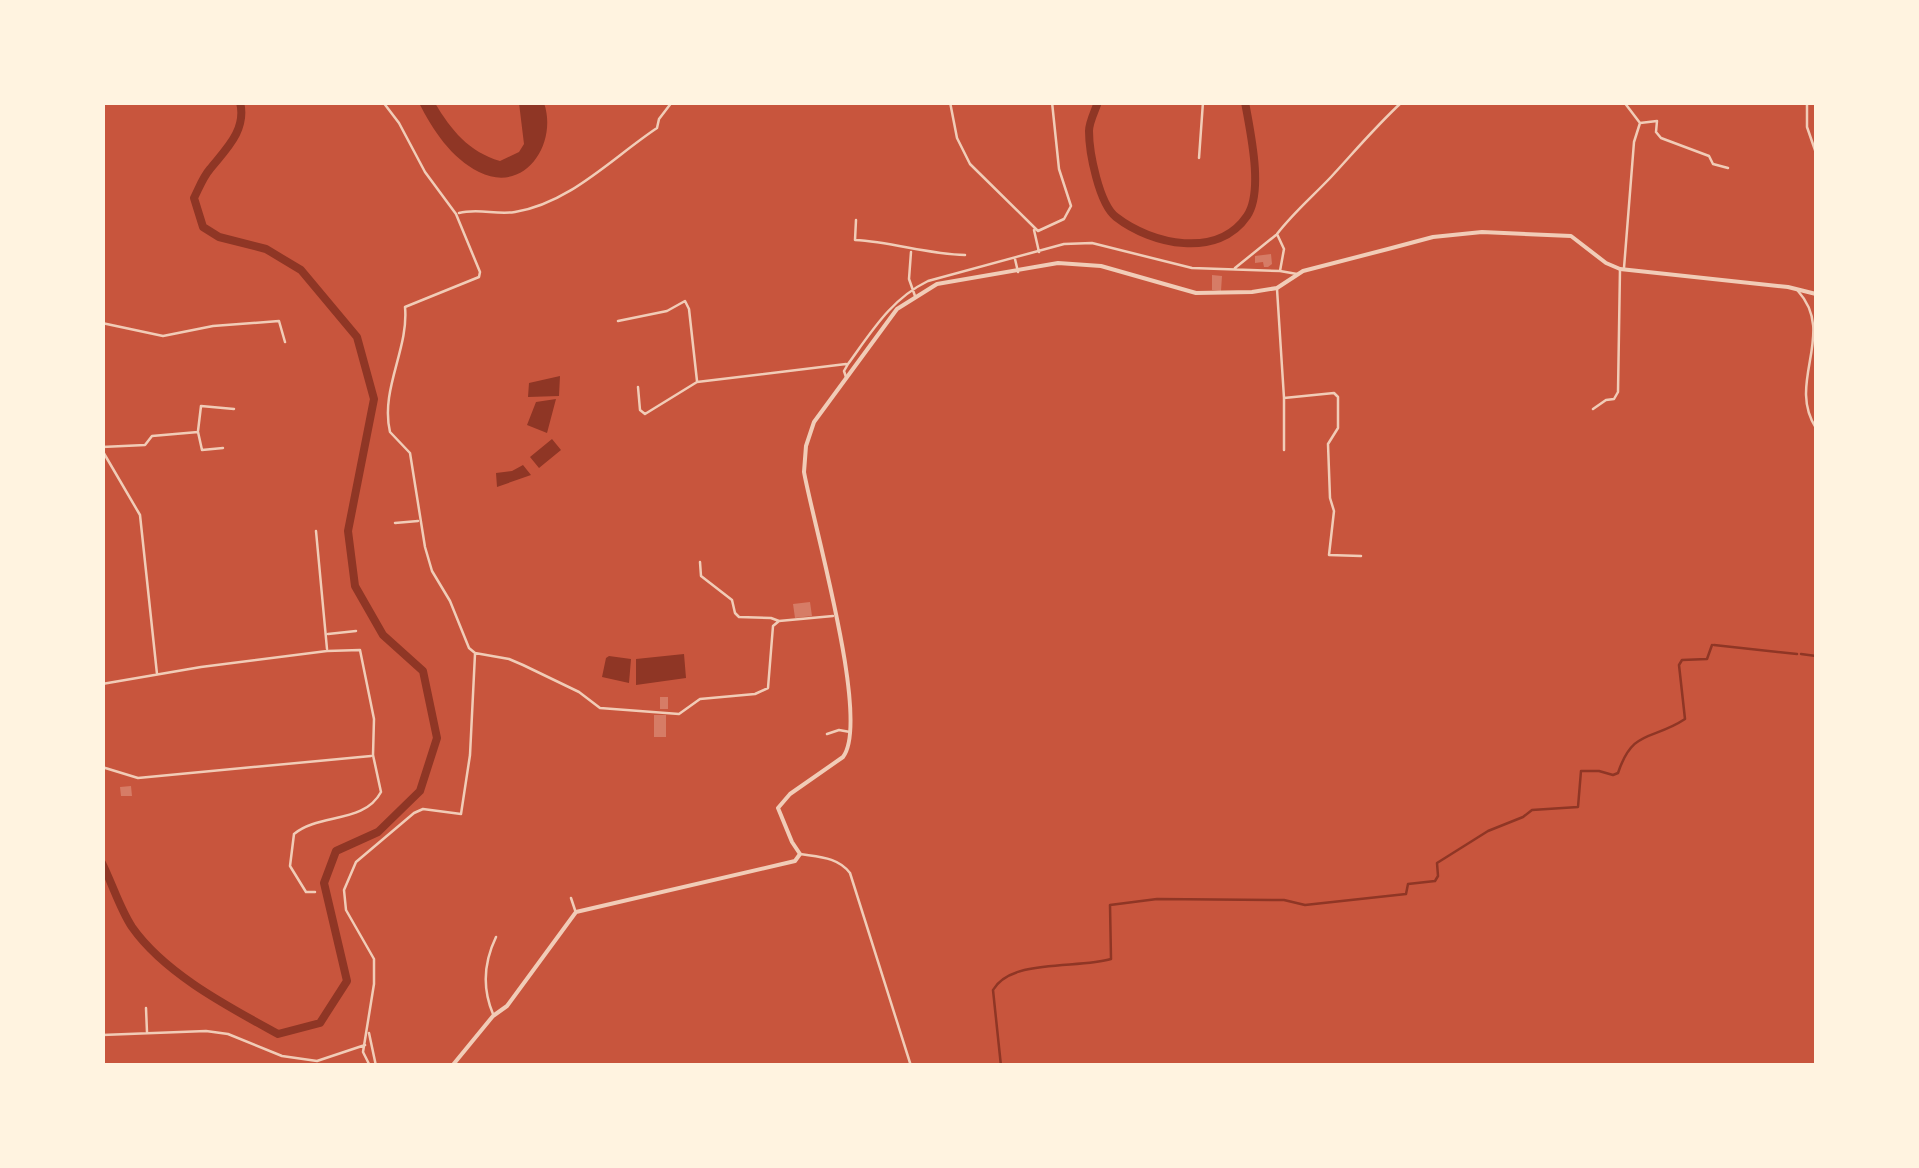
<svg xmlns="http://www.w3.org/2000/svg" width="1919" height="1168" font-family="'Roboto Serif',serif">
	<rect width="100%" height="100%" fill="#c8553d"/>
	<path fill="#8f3625" d="M419 103H435C451 130 469 152 500 161L519 152 524 144 519 103H544C558 143 525 195 479 172 451 158 433 130 419 103Z
		M560 376 559 396 528 397 529 383Z
		M556 399 547 433 527 425 536 402Z
		M552 439 561 450 539 468 530 457Z
		M523 465 531 475 497 487 496 473 512 471Z
		M684 654 686 678 636 685V659Z
		M609 656 631 659 629 683 602 677 606 658Z"/>
	<g fill="none" stroke-linecap="round" stroke-linejoin="round">
		<path stroke="#8f3625" stroke-width="2.5" d="M1714 645 1797 654
			M1801 654 1816 656
			M1001 1066 993 990C1011 958 1079 969 1111 959L1110 905 1157 899 1284 900 1305 905 1406 894 1408 884 1435 881 1438 876 1437 863 1488 831 1523 817 1532 810 1578 807 1581 771H1599L1613 775 1618 773C1633 728 1652 741 1685 719L1679 665 1682 660 1707 659 1712 645"/>
		<path stroke="#8f3625" stroke-width="8" d="M1098 102C1095 111 1089 122 1089 131 1089 152 1099 204 1116 217 1152 245 1218 259 1247 216 1264 191 1250 131 1245 102
			M102 863C112 883 120 909 132 927 165 974 229 1007 278 1034L320 1023 347 981 324 883 336 851 378 832 420 791 437 738 423 671 383 635 355 586 348 531 374 399 357 337 301 270 266 249 219 237 203 227 194 198C199 188 203 177 210 169 226 149 247 130 240 102"/>
	</g>
	<path fill="#d67c66" d="M1271 254 1272 264 1268 267H1264L1263 262 1255 263V256Z
		M1212 275 1222 276 1221 291 1212 290Z
		M810 602 812 616 795 618 793 604Z
		M660 697H668V709H660Z
		M654 715H666V737H654Z
		M131 786 132 796H121L120 787Z"/>
	<g fill="none" stroke-linecap="round" stroke-linejoin="round">
		<path stroke="#f1ccb7" stroke-width="2.5" d="M383 102 399 123 425 172 456 214 480 272 479 277 405 307C409 349 380 389 390 432L410 453 425 547 432 571 450 601 469 648 475 653 509 659 523 665 579 692 600 708 679 714 700 699 755 694 768 688 773 626 779 621
			M950 102 957 138 970 164 1038 231 1064 219 1071 206 1059 169 1052 102
			M1624 102 1640 123 1657 121 1656 132 1661 138 1709 156 1713 164 1728 168
			M1807 102V127L1816 153
			M1199 158 1203 102
			M459 213C478 208 496 215 515 212 570 203 612 158 657 128L659 119 672 102
			M856 220 855 240C893 242 927 254 965 255
			M1034 230 1039 252
			M911 252 909 279 915 296
			M1015 259 1018 272
			M1235 268 1276 235
			M1624 268 1634 142 1640 123
			M1297 274 1280 271 1284 249 1277 234C1293 213 1312 197 1331 177 1355 151 1376 126 1402 102
			M1277 289 1284 398V450
			M1798 291C1837 334 1786 382 1816 428
			M618 321 667 311 685 301 689 309 697 381
			M102 323 163 336 213 326 279 321 285 342
			M846 377 844 371 848 364C872 331 891 299 928 281L1064 244 1092 243 1192 268 1280 271
			M638 387 640 410 645 414 697 382 846 364
			M1284 398 1334 393 1338 397V428L1328 444 1330 498 1334 511 1329 555 1361 556
			M1593 409 1606 400 1614 399 1618 392 1620 269
			M198 431 201 406 234 409
			M102 447 145 445 152 436 198 432 202 450 223 448
			M102 450 140 515 157 674
			M395 523 418 521
			M316 531 327 649
			M700 562 701 576 732 600 735 613 739 617 771 618 779 621 833 616
			M328 634 356 631
			M102 684 201 667 327 651 360 650 374 719 373 755 381 792C364 824 319 813 294 834L290 866 306 892H315
			M827 734 839 730 850 732
			M102 767 138 778 371 756
			M800 854C819 857 838 857 850 873L911 1066
			M571 898 575 910
			M146 1008 147 1032
			M493 1014C482 988 484 962 496 937
			M369 1033 376 1066
			M102 1035 206 1031 228 1034 282 1056 317 1061 365 1045
			M370 1066 363 1052 374 984V959L346 910 344 890 356 862 414 813 423 809 461 814 470 755 475 654"/>
		<path stroke="#f1ccb7" stroke-width="4" d="M452 1066 493 1016 507 1006 576 912 795 861 800 854 792 842 778 808 790 794 843 757C871 721 813 523 804 472L806 446 814 422 897 309 937 284 1058 263 1101 266 1196 293 1252 292 1277 288 1303 271 1388 249 1433 237 1482 232 1571 236 1606 263 1620 269 1788 287 1816 294"/>
	</g>
	<rect width="1919" height="1168" fill="none" stroke="#fff3e0" stroke-width="210"/>
</svg>
